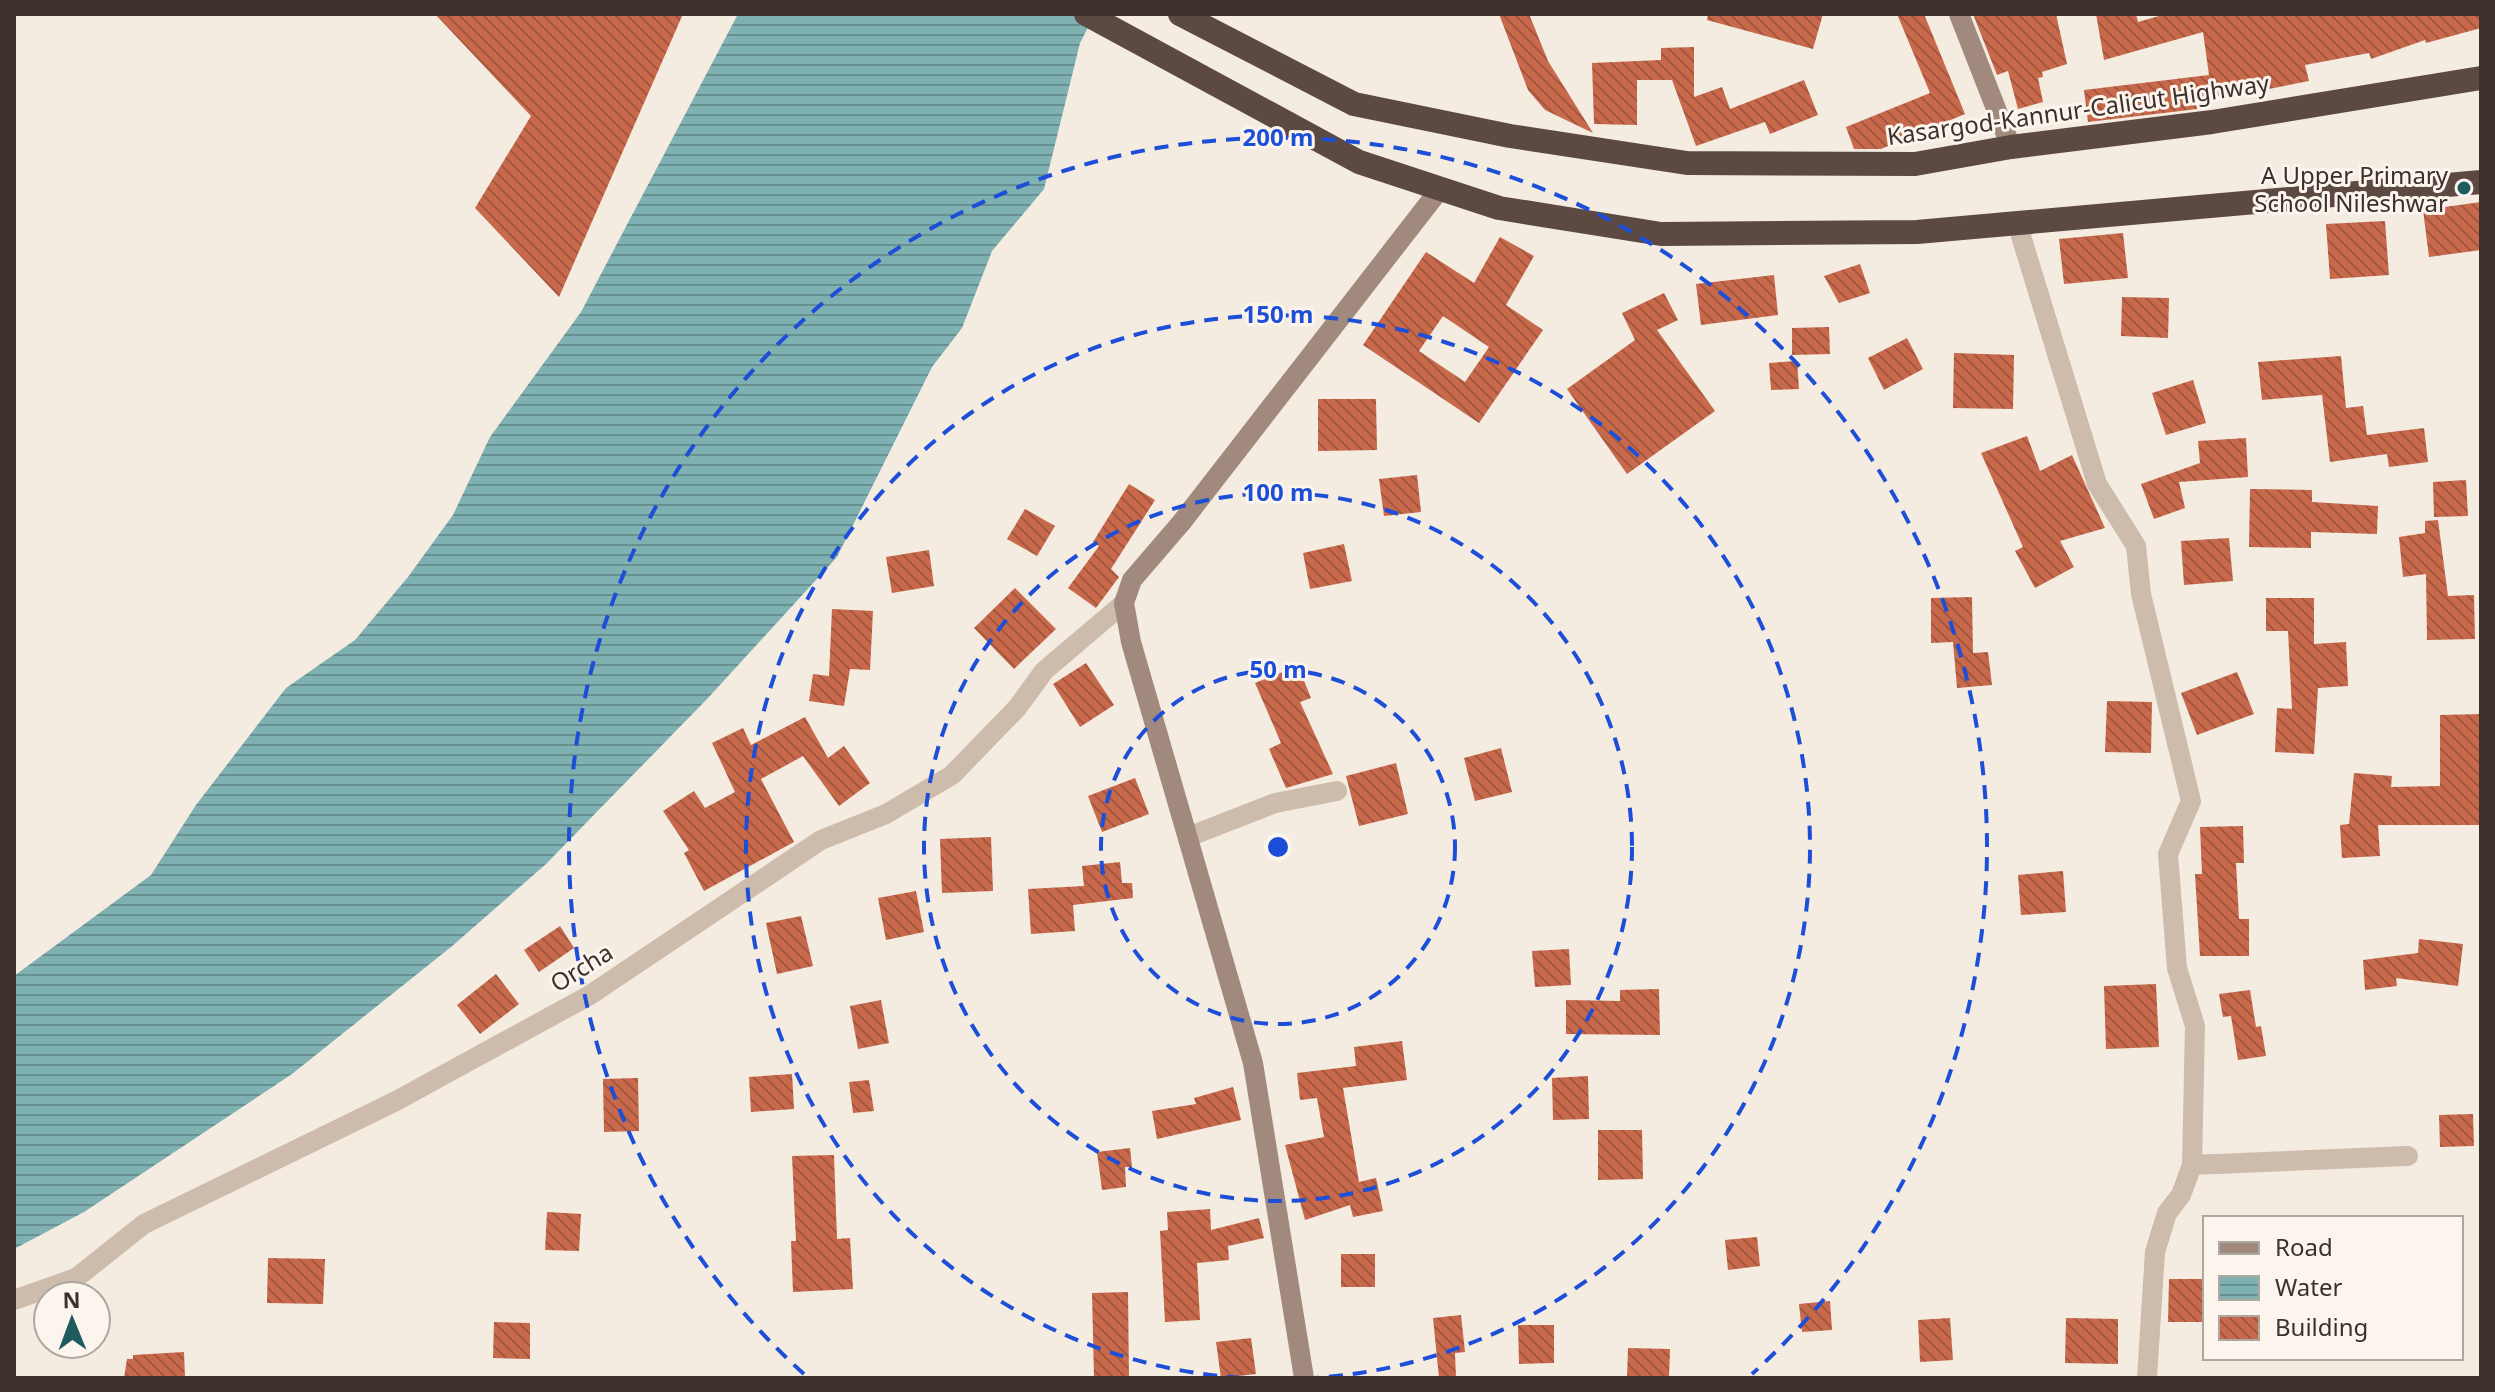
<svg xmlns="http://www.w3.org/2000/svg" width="2495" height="1392" font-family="'Noto Sans',sans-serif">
	<defs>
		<pattern id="water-rules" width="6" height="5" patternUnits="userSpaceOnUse" patternTransform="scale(2)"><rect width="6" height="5" fill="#7fb0b2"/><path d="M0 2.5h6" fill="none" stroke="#699091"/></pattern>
		<pattern id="building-back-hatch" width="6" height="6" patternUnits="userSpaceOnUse" patternTransform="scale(2)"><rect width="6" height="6" fill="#c8694b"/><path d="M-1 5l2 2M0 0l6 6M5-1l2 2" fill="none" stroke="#a4573f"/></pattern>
	</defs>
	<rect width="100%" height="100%" fill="#f4ebe1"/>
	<path fill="url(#water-rules)" d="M738 14H1095L1080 43 1044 189 992 251 962 328 932 367 837 557 708 698 546 864 451 947 292 1074 84 1212 14 1249V976L151 875 196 805 286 688 355 640 408 577 453 515 490 437 581 312Z"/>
	<path fill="url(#building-back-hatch)" fill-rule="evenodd" d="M435 14H683L559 297 475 208 531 116Z
		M1499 14H1529L1548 61 1593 133 1545 110 1528 90Z
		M1708 14H1823L1813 49 1707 20Z
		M1897 14H1924L1965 114 1881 149H1854L1846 127 1930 93Z
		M1973 14H2056L2067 64 2042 72 2043 77 2038 78 2043 102 2018 109 2008 71 1997 75Z
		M2096 14H2136L2138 22 2166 14H2481V28L2426 43 2425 40 2371 59 2369 53 2305 65 2309 81 2248 93 2196 98 2197 109 2088 122 2084 90 2209 75 2203 32 2104 60Z
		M1694 47V97L1722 87 1730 109 1804 80 1818 115 1770 134 1765 122 1696 146 1672 80H1637V125L1594 124 1592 63 1661 60V48Z
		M2481 202V250L2429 257 2423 210Z
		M2385 221 2389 275 2330 279 2326 224Z
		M2123 233 2128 278 2064 284 2059 239Z
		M1500 237 1534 256 1506 305 1543 330 1479 423 1363 345 1426 252 1474 283ZM1443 316 1489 347 1465 382 1419 351Z
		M1860 264 1870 293 1839 303 1824 276Z
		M1774 275 1778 315 1701 325 1696 284Z
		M1664 293 1678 320 1657 330 1715 411 1627 474 1567 389 1635 340 1622 313Z
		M2122 297 2169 298 2168 338 2121 336Z
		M1829 327 1830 354 1792 355V328Z
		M1907 338 1923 369 1884 390 1868 358Z
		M1954 353 2014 355 2013 409 1953 408Z
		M2341 356 2346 408 2363 406 2367 435 2424 428 2428 462 2389 467 2387 454 2330 462 2322 395 2262 400 2258 362Z
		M1797 361 1799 389 1771 390 1769 363Z
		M2193 380 2206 423 2166 435 2152 393Z
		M1318 399H1376L1377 450 1318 451Z
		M2027 436 2040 471 2072 455 2105 528 2060 541 2074 567 2035 588 2015 551 2023 547 1981 453Z
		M2246 438 2248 477 2179 482 2185 508 2154 519 2141 484 2200 463 2198 441Z
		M1417 475 1421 512 1384 516 1379 479Z
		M2466 480 2468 516 2434 517 2433 482Z
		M1129 484 1155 500 1111 569 1119 577 1096 608 1068 588 1099 546 1093 542Z
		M2250 489 2312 490V502L2378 506 2377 534 2311 532V548L2249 547Z
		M1025 509 1055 526 1037 556 1007 539Z
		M2438 520 2448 596 2474 595 2475 639 2427 640 2426 574 2403 577 2399 537 2425 533V521Z
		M2229 538 2233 581 2184 585 2181 541Z
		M1344 544 1352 581 1310 589 1303 553Z
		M929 550 934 586 892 593 886 557Z
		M1015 588 1056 629 1014 669 974 628Z
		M1972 597 1973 653 1988 652 1992 685 1957 688 1953 642 1931 643V598Z
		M2266 598H2314V644L2346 642 2348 686 2318 688 2314 754 2275 752 2277 708 2292 709 2288 631H2266Z
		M832 609 873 611 870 670 850 669 844 706 809 701 813 674 829 676Z
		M1086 663 1114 705 1080 727 1053 684Z
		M1298 666 1311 698 1300 702 1333 774 1286 788 1269 749 1281 743 1255 683Z
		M2237 672 2254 714 2197 735 2181 693Z
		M2107 701 2152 702 2151 753 2105 752Z
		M2481 714V825H2378L2380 856 2342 858 2340 825 2349 824 2354 773 2392 776 2391 787 2440 786V715Z
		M805 717 828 758 844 746 870 783 839 806 803 756 761 779 794 842 704 891 684 853 689 850 663 811 694 791 705 808 735 792 712 743 743 728 751 745Z
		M1501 748 1512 792 1475 801 1464 758Z
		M1396 763 1408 814 1359 826 1346 776Z
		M1135 778 1149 814 1102 832 1088 796Z
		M2243 826 2244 863H2236L2239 919H2249V956H2200L2195 874H2202L2200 827Z
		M991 837 993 891 942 893 940 839Z
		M1120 862 1122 883H1132L1133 898 1073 905 1075 931 1031 934 1028 889 1084 886 1082 866Z
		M2063 871 2066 912 2021 915 2018 875Z
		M916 891 924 932 886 940 878 898Z
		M801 916 813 966 777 974 766 923Z
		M560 926 574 948 539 972 524 950Z
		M2419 939 2463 944 2458 986 2396 978 2397 986 2365 990 2363 960 2418 953Z
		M1569 949 1571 985 1535 987 1532 951Z
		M496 974 519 1004 480 1034 457 1005Z
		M2156 984 2159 1047 2106 1049 2104 986Z
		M1659 989 1660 1035 1566 1034V1000L1620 1001V990Z
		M2250 990 2256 1027 2261 1026 2266 1056 2238 1060 2231 1016 2223 1017 2219 994Z
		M881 1000 889 1043 858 1049 850 1006Z
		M1402 1041 1407 1080 1343 1088 1359 1182 1376 1178 1383 1211 1353 1217 1350 1205 1305 1220 1285 1145 1324 1137 1317 1098 1300 1100 1297 1073 1356 1066 1354 1047Z
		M792 1074 794 1109 751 1112 749 1077Z
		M1588 1076 1589 1119 1553 1120 1552 1078Z
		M638 1078 639 1131 604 1132 603 1079Z
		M869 1080 874 1111 853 1113 849 1082Z
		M1233 1087 1241 1120 1157 1139 1152 1111 1196 1104 1194 1098Z
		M2473 1114 2474 1146 2440 1147 2439 1115Z
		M1598 1130H1642L1643 1179 1598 1180Z
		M1130 1148 1132 1167H1125L1126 1187 1102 1190 1097 1152Z
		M834 1155 837 1239 850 1238 853 1289 793 1292 791 1241H796L792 1156Z
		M1210 1209 1211 1230 1259 1218 1264 1238 1228 1246 1229 1260 1197 1263 1200 1320 1165 1322 1160 1231 1168 1230 1167 1212Z
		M547 1212 581 1214 579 1251 545 1250Z
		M1757 1237 1760 1266 1728 1270 1725 1240Z
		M1341 1254H1375V1287H1341Z
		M268 1258 325 1259 323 1304 267 1303Z
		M2169 1279H2205V1322H2168Z
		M1128 1292 1129 1378H1094L1092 1293Z
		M1830 1301 1832 1330 1802 1332 1799 1304Z
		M1461 1315 1465 1352 1455 1353 1456 1378H1439L1433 1318Z
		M1950 1318 1953 1360 1920 1362 1918 1320Z
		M2066 1318 2118 1319V1364L2065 1363Z
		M494 1322 530 1323V1359L493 1358Z
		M1518 1325H1554V1363L1519 1364Z
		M1251 1338 1256 1374 1221 1378 1216 1342Z
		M1628 1348 1670 1349 1669 1378H1627Z
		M184 1352 185 1378H124L127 1359H133V1355Z"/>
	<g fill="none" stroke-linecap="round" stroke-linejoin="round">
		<path stroke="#cdbbac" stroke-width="20" d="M2017 223 2097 484 2136 546 2141 594 2191 801 2168 854 2177 968 2195 1026 2192 1165 2181 1195 2167 1213 2155 1252 2147 1378
			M1188 837 1275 803 1337 791
			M2192 1165 2408 1156
			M14 1300 76 1278 144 1224 396 1101 590 995 821 840 886 814 952 775 1017 708 1044 671 1124 603"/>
		<path stroke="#a18a7d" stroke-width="20" d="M1959 14 2011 147
			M1304 1378 1253 1063 1131 642 1124 603 1132 580 1181 523 1440 189"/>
		<path stroke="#5c4a42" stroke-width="24" d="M1086 14 1359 162 1499 208 1661 234 1917 232 2481 182
			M1180 14 1354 104 1510 136 1687 163 1915 164 2011 147 2212 122 2481 78"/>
	</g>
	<g fill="none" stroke="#1d4ed8" stroke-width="4" stroke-dasharray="14 10">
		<circle cx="1278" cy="847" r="177"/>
		<circle cx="1278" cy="847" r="354"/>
		<path d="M1241 1378A532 532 0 1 1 1315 1378"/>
		<path d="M804 1374A709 709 0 1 1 1752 1374"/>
	</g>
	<circle fill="#1f5a5e" stroke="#fbf5ee" stroke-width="3" cx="2464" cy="188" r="8"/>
	<g text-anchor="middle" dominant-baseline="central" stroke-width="6" stroke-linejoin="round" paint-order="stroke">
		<g font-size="24" fill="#3b302b" stroke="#fbf5ee">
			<text transform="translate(2078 109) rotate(-8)">Kasargod-Kannur-Calicut Highway</text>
			<text transform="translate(581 967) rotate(-32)">Orcha</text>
		</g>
		<g font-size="24" fill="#3b302b" stroke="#fbf5ee" text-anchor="end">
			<text x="2448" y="174">A Upper Primary<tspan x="2448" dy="28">School Nileshwar</tspan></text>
		</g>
	</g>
	<circle cx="1278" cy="847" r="12" fill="#1d4ed8" stroke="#fbf5ee" stroke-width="4"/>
	<g font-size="24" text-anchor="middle" font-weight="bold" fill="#1d4ed8" stroke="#fbf5ee" stroke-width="6" stroke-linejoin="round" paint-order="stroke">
		<text x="1278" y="146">200 m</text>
		<text x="1278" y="323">150 m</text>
		<text x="1278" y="501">100 m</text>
		<text x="1278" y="678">50 m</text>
	</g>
	<rect width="2495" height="1392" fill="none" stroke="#3b302b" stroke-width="32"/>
	<rect x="2203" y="1216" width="260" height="144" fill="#fbf5ee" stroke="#aea6a0" stroke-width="2"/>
	<rect x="2219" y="1242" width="40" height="12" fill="#a18a7d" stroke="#aea6a0" stroke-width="2"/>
	<text x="2275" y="1256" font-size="24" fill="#3b302b">Road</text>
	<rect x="2219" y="1276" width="40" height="24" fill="url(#water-rules)" stroke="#aea6a0" stroke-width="2"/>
	<text x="2275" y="1296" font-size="24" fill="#3b302b">Water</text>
	<rect x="2219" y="1316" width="40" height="24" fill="url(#building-back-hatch)" stroke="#aea6a0" stroke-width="2"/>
	<text x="2275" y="1336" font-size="24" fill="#3b302b">Building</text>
	<g transform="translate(72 1320) rotate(359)"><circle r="38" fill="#fbf5ee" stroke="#aea6a0" stroke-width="2"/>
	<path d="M0-6L14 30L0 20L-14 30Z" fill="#1f5a5e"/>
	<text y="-12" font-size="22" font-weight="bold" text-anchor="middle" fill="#3b302b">N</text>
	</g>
</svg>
